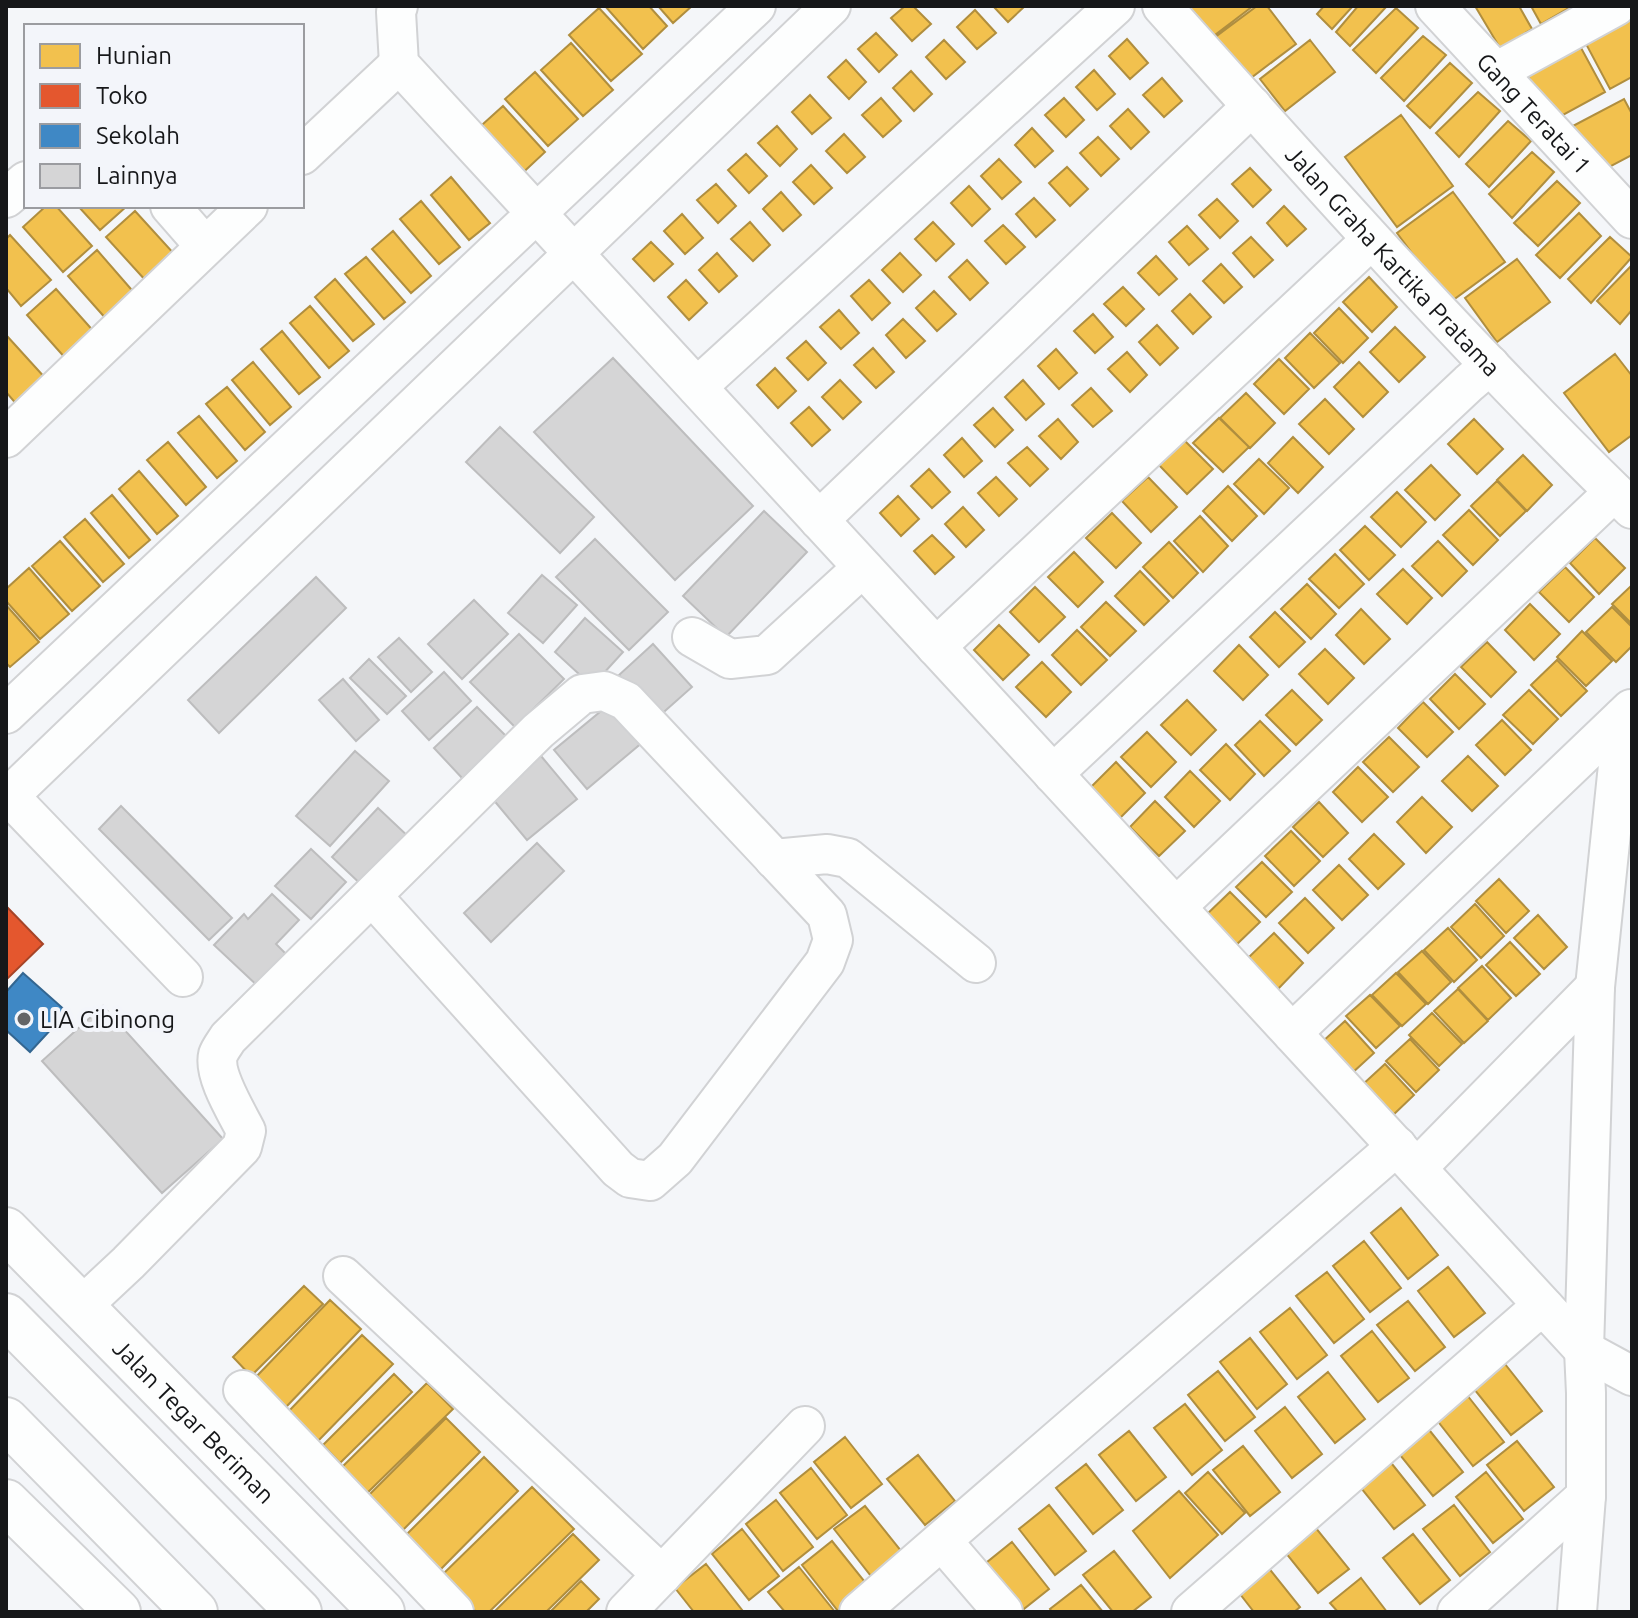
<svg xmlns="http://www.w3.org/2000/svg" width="1638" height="1618" font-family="Ubuntu,sans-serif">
	<rect width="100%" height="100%" fill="#f4f6f9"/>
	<path fill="#f2c14e" stroke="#b08e3e" stroke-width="2" d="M605 6H649L667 26 643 49Z
		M658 6H692L673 23Z
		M905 6H913L931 24 912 41 891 18Z
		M993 6H1025L1008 22Z
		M1181 6H1253L1207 41Z
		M1257 6H1267L1296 44 1243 84 1210 41Z
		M1324 6H1353L1332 29 1317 14Z
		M1358 6H1387L1350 46 1336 32Z
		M1475 6H1519L1532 29 1500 48Z
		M1531 6H1572L1541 24Z
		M599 8 642 54 611 81 569 35Z
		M1396 8 1418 28 1376 73 1353 50Z
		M975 10 996 33 977 49 957 27Z
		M1632 17V77L1610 89 1585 42Z
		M876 33 897 55 879 72 858 49Z
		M1423 36 1446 55 1404 101 1381 78Z
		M1127 39 1148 63 1130 79 1109 56Z
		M944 40 965 62 946 79 926 57Z
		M1310 40 1335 72 1285 111 1260 79Z
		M571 43 613 90 583 116 541 70Z
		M1580 46 1605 92 1552 121 1527 74Z
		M846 60 866 82 849 99 828 77Z
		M1450 63 1472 83 1430 128 1407 106Z
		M1094 70 1115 94 1097 110 1076 87Z
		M911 71 932 94 914 111 893 88Z
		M535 72 578 119 548 146 505 99Z
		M1162 78 1182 101 1164 117 1143 95Z
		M1478 92 1500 111 1459 157 1436 133Z
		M810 95 831 118 812 134 792 112Z
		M881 98 901 121 883 137 862 115Z
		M1064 98 1084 120 1066 137 1045 115Z
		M1624 99 1632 114V155L1596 174 1571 127Z
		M503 106 545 152 515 180 473 133Z
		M1128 109 1149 132 1131 149 1110 126Z
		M1401 115 1453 186 1397 227 1345 157Z
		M1508 121 1531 141 1489 187 1466 164Z
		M777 126 797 149 780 166 758 143Z
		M1032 128 1053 151 1035 167 1015 145Z
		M844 134 865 157 847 173 826 151Z
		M1098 137 1119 159 1101 176 1080 153Z
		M1532 152 1554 172 1512 218 1489 194Z
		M746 154 767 176 749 193 728 170Z
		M999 159 1021 182 1002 199 981 176Z
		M811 165 832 188 814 204 793 182Z
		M1067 167 1088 189 1070 206 1049 183Z
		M1250 168 1271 190 1253 207 1232 184Z
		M451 177 490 223 469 240 431 195Z
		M1557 181 1580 203 1538 246 1514 223Z
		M716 184 736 206 718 223 697 200Z
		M969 186 990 209 972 226 951 203Z
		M781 192 801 215 783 231 763 209Z
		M1453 192 1505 262 1449 303 1397 233Z
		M1034 198 1055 220 1036 237 1016 214Z
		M1217 199 1238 221 1220 238 1199 215Z
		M421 201 460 247 439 264 400 219Z
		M46 206H56L92 246 63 272 23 227Z
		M78 206H127L100 230Z
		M1284 206 1306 229 1287 246 1267 223Z
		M135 211 176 256 147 282 106 237Z
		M1579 213 1601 236 1560 278 1536 255Z
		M682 214 703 238 685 254 664 231Z
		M750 222 770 245 753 261 731 239Z
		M933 222 954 244 936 261 915 239Z
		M1003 225 1025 247 1006 264 985 241Z
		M1187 226 1208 249 1189 265 1169 242Z
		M393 231 431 276 411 293 372 249Z
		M10 235 51 280 21 306 6 288V239Z
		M1251 237 1273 260 1254 277 1233 253Z
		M1610 237 1632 257 1591 303 1568 279Z
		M651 242 673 264 654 281 633 259Z
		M97 250 137 296 108 321 68 276Z
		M717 253 737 276 719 292 699 270Z
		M900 253 921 275 903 292 882 270Z
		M1156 256 1177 279 1159 295 1138 273Z
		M366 257 405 302 384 319 345 274Z
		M1517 259 1550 302 1497 342 1465 298Z
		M967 260 988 283 970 300 949 277Z
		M1221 264 1242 287 1224 303 1203 281Z
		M1632 265V310L1620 324 1597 301Z
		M1369 277 1397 307 1372 332 1343 302Z
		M335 279 374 324 353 341 315 297Z
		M686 280 707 303 689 320 668 297Z
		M869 280 890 303 872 320 851 296Z
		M1123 287 1144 309 1126 326 1104 304Z
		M56 289 96 334 67 360 27 315Z
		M934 291 956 314 937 331 916 308Z
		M1190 294 1211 317 1193 334 1172 311Z
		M310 306 349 351 329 368 290 323Z
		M1339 308 1368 338 1343 363 1314 333Z
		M839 310 859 333 841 349 820 327Z
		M1093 314 1113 337 1095 353 1074 331Z
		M903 319 925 341 906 358 886 335Z
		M1157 325 1178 348 1160 365 1139 342Z
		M1395 327 1425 357 1399 382 1370 352Z
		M282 331 320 377 299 394 261 349Z
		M1310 333 1340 363 1314 388 1285 358Z
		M7 336 47 380 18 406 6 392Z
		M806 341 826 363 808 380 787 358Z
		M873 348 894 372 876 388 854 365Z
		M1056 349 1077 373 1059 389 1038 366Z
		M1127 352 1147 375 1130 392 1108 369Z
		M1615 354 1632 376V435L1609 452 1564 393Z
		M1279 359 1309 389 1284 414 1254 384Z
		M253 362 291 407 270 425 232 380Z
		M1359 362 1388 392 1363 417 1334 387Z
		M775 368 796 391 778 408 757 385Z
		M840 380 861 402 843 419 822 397Z
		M1023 380 1044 404 1026 420 1005 397Z
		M227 387 265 432 245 450 206 404Z
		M1091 388 1112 411 1093 427 1072 405Z
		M1246 393 1275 423 1250 448 1220 418Z
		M1325 399 1354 429 1329 454 1299 424Z
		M809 407 830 430 812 446 791 423Z
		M993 408 1013 430 995 447 974 425Z
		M199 416 237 461 217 478 178 433Z
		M1219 418 1249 447 1223 472 1193 443Z
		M1058 419 1078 442 1061 459 1039 436Z
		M1474 419 1503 449 1477 474 1448 444Z
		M1293 437 1323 467 1298 493 1268 463Z
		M962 438 982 461 964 477 944 455Z
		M1183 439 1213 469 1187 494 1158 464Z
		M168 442 206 487 186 505 147 460Z
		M1027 447 1048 469 1030 486 1008 463Z
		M1523 455 1552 485 1527 511 1497 480Z
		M1259 459 1289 488 1264 514 1234 484Z
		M1431 465 1460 495 1435 520 1405 490Z
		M929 469 950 492 932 508 911 486Z
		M139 471 178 516 157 534 119 489Z
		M996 477 1017 499 999 516 978 493Z
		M1148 477 1177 507 1151 532 1122 501Z
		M1497 481 1526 511 1500 536 1471 506Z
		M1228 486 1257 516 1232 541 1203 511Z
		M1397 492 1426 522 1401 547 1371 517Z
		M112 495 150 540 129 558 91 513Z
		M898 496 919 519 901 536 880 513Z
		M963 507 984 530 966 547 945 524Z
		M1469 510 1498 540 1473 565 1443 535Z
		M1112 513 1141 543 1116 568 1086 538Z
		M1200 516 1228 546 1203 572 1174 541Z
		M85 519 124 564 103 582 64 537Z
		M1365 526 1395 555 1369 580 1340 550Z
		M932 535 954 557 935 574 914 551Z
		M1595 538 1625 568 1599 594 1570 563Z
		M60 541 100 586 72 611 32 566Z
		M1438 541 1467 571 1442 596 1412 566Z
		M1169 542 1198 573 1173 598 1143 567Z
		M1074 552 1103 582 1078 607 1048 577Z
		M1335 554 1364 584 1339 608 1309 579Z
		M1565 567 1594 597 1569 622 1539 592Z
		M29 568 69 614 40 639 6 601V589Z
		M1403 569 1432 598 1407 624 1377 594Z
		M1140 571 1169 601 1144 625 1115 596Z
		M1307 584 1336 614 1311 639 1281 609Z
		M1632 585V624L1612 604Z
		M1035 587 1065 617 1039 642 1010 612Z
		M1106 602 1136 631 1110 656 1081 627Z
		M1530 604 1560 634 1534 660 1505 630Z
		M6 605 39 642 10 667 6 663Z
		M1612 607 1632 627V646L1616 662 1586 632Z
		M1361 609 1390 639 1364 664 1336 635Z
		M1275 612 1305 642 1279 667 1250 637Z
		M999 625 1029 655 1003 680 974 650Z
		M1077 630 1107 660 1081 685 1052 655Z
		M1582 631 1612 661 1586 686 1557 657Z
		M1487 642 1516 672 1491 697 1461 667Z
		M1239 645 1268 675 1243 700 1214 671Z
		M1325 649 1354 678 1328 704 1299 674Z
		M1557 660 1587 691 1561 716 1531 685Z
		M1042 662 1071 692 1046 717 1016 687Z
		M1455 674 1485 704 1459 729 1430 699Z
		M1292 690 1322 720 1296 745 1266 715Z
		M1529 690 1558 719 1533 744 1503 715Z
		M1187 700 1216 730 1191 755 1161 725Z
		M1423 702 1453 732 1427 757 1398 728Z
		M1502 720 1531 750 1505 775 1476 745Z
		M1260 721 1290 751 1264 776 1235 745Z
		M1147 732 1176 762 1151 787 1121 757Z
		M1389 737 1419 767 1393 792 1363 762Z
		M1226 744 1255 774 1230 800 1200 770Z
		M1468 756 1498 786 1472 811 1442 781Z
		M1116 762 1145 793 1120 818 1090 788Z
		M1358 767 1388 797 1362 822 1333 792Z
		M1190 771 1220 801 1194 827 1165 797Z
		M1422 797 1452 827 1426 853 1397 822Z
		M1155 801 1185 831 1159 856 1130 827Z
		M1319 802 1348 833 1323 857 1293 827Z
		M1291 831 1320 861 1294 886 1265 856Z
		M1374 834 1404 864 1378 889 1349 859Z
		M1262 862 1292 892 1266 917 1236 887Z
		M1339 865 1368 895 1342 920 1313 890Z
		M1499 879 1529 911 1506 933 1476 901Z
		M1230 892 1260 922 1234 947 1204 917Z
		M1305 898 1334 928 1308 953 1279 923Z
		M1475 904 1504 936 1481 958 1451 927Z
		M1538 915 1567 947 1544 969 1514 938Z
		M1448 928 1477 960 1454 982 1424 950Z
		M1274 933 1303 963 1278 989 1248 958Z
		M1510 942 1540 974 1516 996 1486 965Z
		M1422 951 1451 982 1428 1004 1398 972Z
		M1482 966 1511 998 1488 1020 1458 988Z
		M1396 973 1426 1004 1402 1026 1372 995Z
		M1458 989 1488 1021 1464 1043 1434 1011Z
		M1370 995 1400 1026 1376 1048 1346 1016Z
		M1432 1013 1462 1044 1439 1066 1409 1035Z
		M1345 1021 1374 1053 1351 1074 1321 1043Z
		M1410 1039 1439 1070 1416 1092 1386 1061Z
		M1385 1064 1414 1095 1391 1117 1361 1086Z
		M1401 1208 1438 1255 1408 1279 1371 1233Z
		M1364 1241 1401 1288 1370 1312 1333 1266Z
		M1448 1267 1485 1313 1454 1337 1418 1291Z
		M1327 1272 1364 1319 1334 1343 1296 1296Z
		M304 1286 323 1304 251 1376 233 1357Z
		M330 1300 361 1329 286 1407 255 1378Z
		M1408 1301 1445 1347 1415 1371 1377 1325Z
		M1290 1308 1327 1355 1297 1379 1260 1332Z
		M1372 1331 1409 1378 1378 1402 1341 1356Z
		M362 1335 393 1364 317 1442 287 1413Z
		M1250 1338 1287 1384 1257 1409 1220 1362Z
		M1505 1364 1542 1411 1511 1435 1474 1389Z
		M1218 1371 1255 1417 1225 1441 1188 1395Z
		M1328 1372 1365 1419 1335 1443 1298 1397Z
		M394 1374 412 1392 340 1463 323 1445Z
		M427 1383 453 1409 362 1498 336 1473Z
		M1467 1395 1504 1442 1473 1466 1436 1419Z
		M1185 1404 1222 1450 1192 1475 1154 1428Z
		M1285 1407 1322 1454 1292 1478 1255 1431Z
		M446 1418 480 1452 400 1533 365 1499Z
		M1426 1426 1463 1472 1433 1496 1396 1450Z
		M1129 1431 1166 1477 1136 1501 1099 1455Z
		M845 1437 882 1484 851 1508 814 1462Z
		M1517 1441 1554 1487 1524 1511 1487 1465Z
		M1243 1446 1280 1492 1250 1516 1213 1470Z
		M918 1455 955 1501 925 1525 887 1479Z
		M484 1457 518 1491 438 1572 403 1538Z
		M1388 1459 1425 1505 1394 1529 1357 1483Z
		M1086 1464 1123 1510 1093 1534 1056 1488Z
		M811 1468 847 1515 817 1539 780 1493Z
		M1208 1472 1245 1513 1222 1534 1185 1493Z
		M1486 1472 1523 1519 1493 1543 1456 1497Z
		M532 1487 574 1529 489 1612H476L441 1576Z
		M1179 1491 1218 1535 1170 1578 1133 1531Z
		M776 1500 813 1547 783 1571 746 1524Z
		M1049 1505 1086 1551 1055 1575 1019 1529Z
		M1454 1505 1490 1552 1460 1576 1423 1529Z
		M865 1506 902 1552 871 1576 834 1529Z
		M1311 1522 1349 1569 1318 1593 1281 1547Z
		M742 1529 779 1576 749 1600 712 1554Z
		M573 1534 599 1560 546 1612H494Z
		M1413 1534 1450 1580 1420 1604 1383 1558Z
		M832 1541 869 1587 838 1611 802 1565Z
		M1012 1542 1049 1589 1020 1612 981 1567Z
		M1114 1551 1151 1597 1132 1612H1113L1083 1575Z
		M1263 1561 1300 1607 1294 1612H1254L1233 1585Z
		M706 1564 742 1610 740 1612H694L675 1588Z
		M799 1567 835 1612H785L768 1592Z
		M1361 1578 1387 1612H1338L1330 1603Z
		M581 1581 599 1599 586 1612H550Z
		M1081 1585 1103 1612H1052L1050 1609Z"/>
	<path fill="#e4572e" stroke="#a64428" stroke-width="2" d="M6 906 43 944 6 980Z"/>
	<path fill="#3f88c5" stroke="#336691" stroke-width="2" d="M23 973 67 1012 30 1052 6 1030V992Z"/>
	<path fill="#d5d5d6" stroke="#bdbdbe" stroke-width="2" d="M613 358 753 506 675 580 534 432Z
		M500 427 594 517 560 553 466 462Z
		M764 511 807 552 726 637 683 596Z
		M595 539 668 612 629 650 556 577Z
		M542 575 577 605 543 643 508 613Z
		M316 577 346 608 219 733 188 700Z
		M474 600 508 634 462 679 428 644Z
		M585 618 623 652 592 686 555 652Z
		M519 634 564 679 515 727 470 682Z
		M399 638 432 672 411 692 378 657Z
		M653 644 692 687 657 718 619 675Z
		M369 659 406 696 387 714 350 678Z
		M444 672 471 701 429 740 402 711Z
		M343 679 379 720 356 741 319 700Z
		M612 702 644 741 587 789 554 750Z
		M477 707 507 737 463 779 434 748Z
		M355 751 389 781 330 846 296 816Z
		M541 756 577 799 527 840 492 798Z
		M121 806 232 918 209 940 99 829Z
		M378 808 412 840 366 889 332 857Z
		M537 843 564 871 491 942 464 913Z
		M311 849 346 882 311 919 275 886Z
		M272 894 299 920 276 944 290 958 261 989 214 945 244 914 248 919Z
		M103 1006 223 1139 162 1193 42 1061Z"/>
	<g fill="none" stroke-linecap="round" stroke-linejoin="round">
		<defs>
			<g id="street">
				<path d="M398 6 396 12 399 64 1584 1350 1632 1376"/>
				<path id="s1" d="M1162 6C1315 177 1467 349 1632 509"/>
				<path id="s2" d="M1435 6 1632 219"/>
				<path d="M1496 72 1616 6"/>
				<path d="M302 155 399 64"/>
				<path d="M6 198 26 181"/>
				<path d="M170 206 205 246"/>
				<path d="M697 387 1115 6"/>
				<path d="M6 438 248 206"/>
				<path d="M819 520 1252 106"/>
				<path d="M692 637 730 659 767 655 850 579 865 570"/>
				<path d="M936 647 1371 240"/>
				<path d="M6 714 756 6"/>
				<path d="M1053 774 1469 383 1490 365"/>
				<path d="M9 796 183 977"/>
				<path d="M6 799 831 6"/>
				<path d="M774 859 827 854 848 858 976 963"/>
				<path d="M1176 907 1614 492"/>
				<path d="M1292 1033 1631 709"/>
				<path d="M1417 1168 1595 987"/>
				<path d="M343 1276 662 1575"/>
				<path d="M81 1307 128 1263 242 1147 246 1131C237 1113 213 1075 218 1055 220 1049 225 1043 228 1038L538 731 582 694 604 691 626 701 827 915 833 940 825 962 675 1159 650 1181 630 1178 618 1169 372 896"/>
				<path d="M243 1390 454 1612"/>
				<path d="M942 1541 1003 1612"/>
				<path d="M626 1612 805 1426"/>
				<path d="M859 1612 1397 1146"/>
				<path d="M1191 1612 1529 1317 1545 1308"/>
				<path d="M1457 1612 1586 1496"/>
				<path d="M1577 1612 1586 1496V1393L1584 1350 1595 987 1623 717"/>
			</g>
			<g id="primary">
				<path id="s3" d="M6 1230 382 1612"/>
				<path d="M6 1316 299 1612"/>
				<path d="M6 1420 195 1612"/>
				<path d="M6 1502 118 1612"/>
			</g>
		</defs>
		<use href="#street" stroke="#d1d2d4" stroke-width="42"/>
		<use href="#primary" stroke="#d1d2d4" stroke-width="48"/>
		<use href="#street" stroke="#fdfefe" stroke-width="38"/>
		<use href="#primary" stroke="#fdfefe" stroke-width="44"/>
	</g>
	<circle fill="#646567" stroke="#f3f5fa" stroke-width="3" cx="24" cy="1019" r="8"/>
	<g text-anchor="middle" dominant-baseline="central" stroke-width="8" stroke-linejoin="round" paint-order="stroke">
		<g font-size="24" fill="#161719" stroke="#f3f5fa">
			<text stroke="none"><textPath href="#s2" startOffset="146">Gang Teratai 1</textPath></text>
			<text stroke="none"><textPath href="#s1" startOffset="344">Jalan Graha Kartika Pratama</textPath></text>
			<text stroke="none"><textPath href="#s3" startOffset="268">Jalan Tegar Beriman</textPath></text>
		</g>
		<g font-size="24" fill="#161719" stroke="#f3f5fa" text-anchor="start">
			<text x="40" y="1019">LIA Cibinong</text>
		</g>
	</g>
	<rect width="1638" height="1618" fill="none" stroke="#161719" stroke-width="16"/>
	<rect x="24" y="24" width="280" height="184" fill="#f3f5fa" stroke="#9b9ca0" stroke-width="2"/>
	<rect x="40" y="44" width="40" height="24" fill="#f2c14e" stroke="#9b9ca0" stroke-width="2"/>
	<text x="96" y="64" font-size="24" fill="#161719">Hunian</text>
	<rect x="40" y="84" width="40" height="24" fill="#e4572e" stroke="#9b9ca0" stroke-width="2"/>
	<text x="96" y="104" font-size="24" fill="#161719">Toko</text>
	<rect x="40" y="124" width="40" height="24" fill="#3f88c5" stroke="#9b9ca0" stroke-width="2"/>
	<text x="96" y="144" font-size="24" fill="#161719">Sekolah</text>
	<rect x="40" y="164" width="40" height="24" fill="#d5d5d6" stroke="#9b9ca0" stroke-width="2"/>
	<text x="96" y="184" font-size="24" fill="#161719">Lainnya</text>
</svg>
